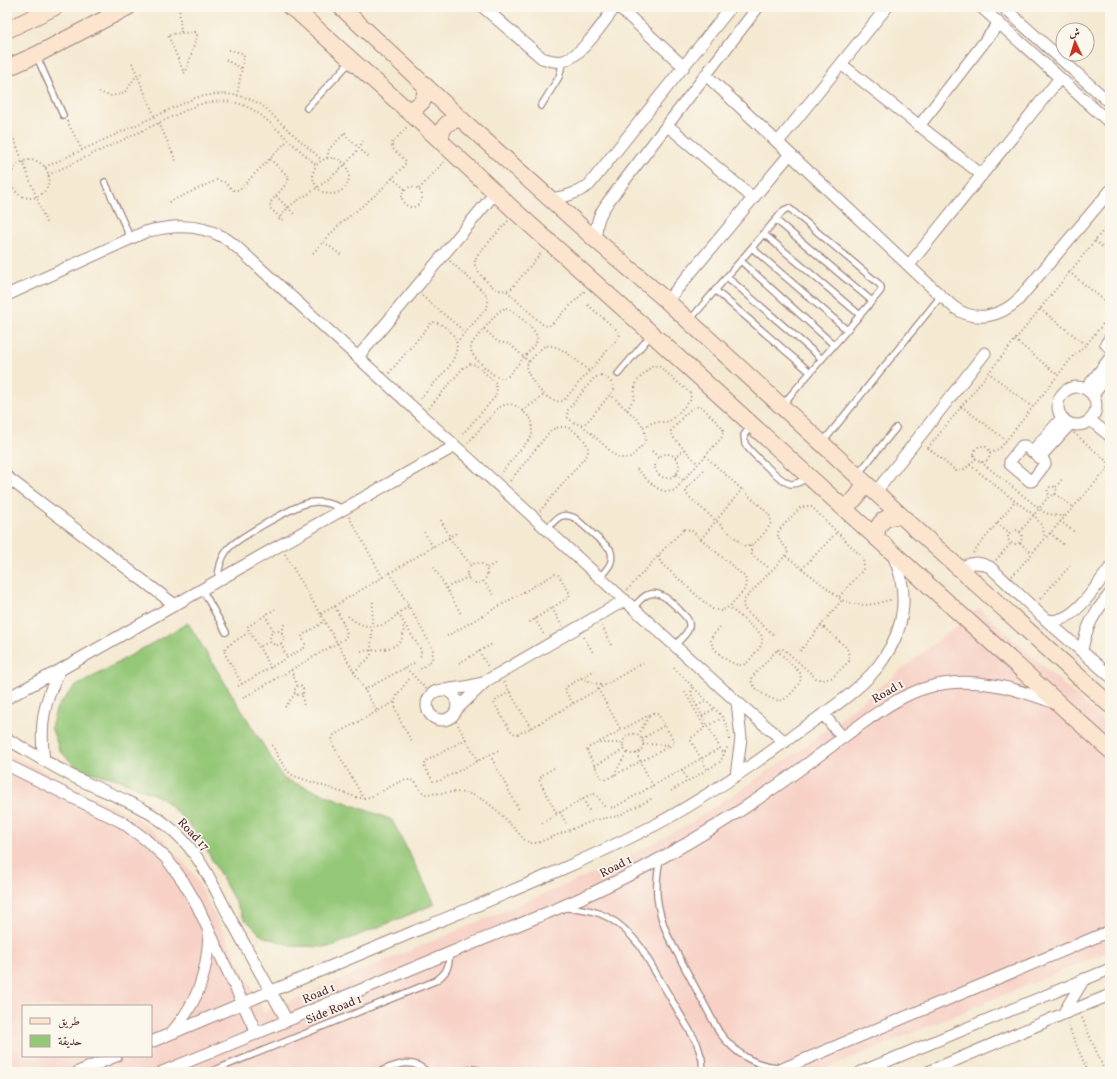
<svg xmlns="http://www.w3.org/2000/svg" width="1117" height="1079" font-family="Vollkorn,Amiri,serif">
	<rect width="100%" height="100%" fill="#fbf7ec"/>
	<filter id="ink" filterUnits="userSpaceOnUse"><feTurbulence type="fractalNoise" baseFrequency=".025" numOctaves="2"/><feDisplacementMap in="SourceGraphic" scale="8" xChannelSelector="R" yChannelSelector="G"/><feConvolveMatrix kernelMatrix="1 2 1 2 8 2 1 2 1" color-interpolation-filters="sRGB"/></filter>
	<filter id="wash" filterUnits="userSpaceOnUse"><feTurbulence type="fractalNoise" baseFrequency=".012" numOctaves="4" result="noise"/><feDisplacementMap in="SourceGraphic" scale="16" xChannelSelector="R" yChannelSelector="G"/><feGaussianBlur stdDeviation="0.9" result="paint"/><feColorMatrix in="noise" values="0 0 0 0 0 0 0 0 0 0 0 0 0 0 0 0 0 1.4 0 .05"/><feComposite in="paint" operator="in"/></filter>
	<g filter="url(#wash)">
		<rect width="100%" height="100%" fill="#f4e9d1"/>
		<path fill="#f7d1c6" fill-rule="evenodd" d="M979 608 1110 727V951L818 1072H7V753L76 788 135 817 162 838 194 875 264 1012 617 863 688 824 802 749ZM23 1006H151V1056H23Z"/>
		<path fill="#94c777" stroke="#6f7351" d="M188 623 284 779 392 820 435 904 330 947 293 946 262 936 244 918 198 834 162 798 118 779 78 769 60 751 51 727 57 707 73 688Z"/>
	</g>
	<g filter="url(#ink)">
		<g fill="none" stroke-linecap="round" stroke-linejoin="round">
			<defs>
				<path id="lane" d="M37 57 63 115
					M541 106 559 77 563 61
					M307 108 351 61
					M105 182 131 239
					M776 220 872 301
					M764 234 860 315
					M752 248 847 330
					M741 261 834 345
					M727 277 822 359
					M715 290 810 372
					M689 321 784 210 789 208 879 284C882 287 882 289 880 292L783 404
					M618 374 651 335
					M751 426 744 435 745 444C751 452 782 483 791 484 798 484 803 481 808 476
					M823 442 941 296
					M858 474 896 428
					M547 529C556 519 561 511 575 518L610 549C615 562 608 568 600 577
					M218 581C218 569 220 559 228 549 236 539 294 506 308 503 321 500 332 504 344 509
					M202 589 226 632
					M633 607C638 603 642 597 647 595 662 588 677 608 686 617 695 628 683 637 675 645
					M660 859C654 890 656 907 668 936L719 1032C735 1053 753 1066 780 1067
					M566 908C600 908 619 920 640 946L697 1043 702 1059 703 1072
					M210 1072 435 981C446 974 450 967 449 953
					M379 1072C396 1065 412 1057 427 1072
					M465 1072C471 1068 476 1068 482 1072"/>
				<path id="street" d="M483 7 542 58C549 60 556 63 563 61 581 57 604 22 615 7
					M619 7 684 67
					M981 7 1110 123
					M1003 7 1110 103
					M841 64 982 175
					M706 75 941 296C946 300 950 304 955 308 976 323 1001 316 1018 300L1110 191
					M667 125 753 198
					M919 126 999 23
					M778 142 887 7
					M549 199C565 197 576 194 589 185L731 7
					M596 240C596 223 598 216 608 202L758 7
					M909 265 1060 78
					M7 295 145 232C171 225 197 223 221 236 228 239 234 245 239 249L621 597 737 702 785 742
					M667 301 790 154
					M1110 338 1106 344 1110 348
					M358 357 495 193
					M1058 406a19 19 0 1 1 38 0a19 19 0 1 1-38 0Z
					M1086 389 1110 358
					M1093 395 1110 373
					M1090 420 1110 436
					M1022 446H1025L1044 461 1045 464 1032 481H1030L1010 464V461Z
					M1032 452 1062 418
					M1039 458 1070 424
					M7 477 175 605
					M875 493 985 353
					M960 569C971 561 978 562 990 567L1045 619 1110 676
					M1045 619C1048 620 1053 621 1057 620 1078 617 1097 584 1110 568
					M1082 651C1086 626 1094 613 1110 594
					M444 690 465 687 482 683
					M427 705a15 15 0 1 1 30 0a15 15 0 1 1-30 0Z
					M7 698 60 670 455 446
					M457 709 486 681 625 600
					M823 714 843 738
					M7 739C30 752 52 766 76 778 111 795 147 806 176 833 204 859 216 893 234 925 251 957 270 989 287 1021
					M44 760C39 726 44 700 60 670
					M7 765 122 822 145 839 166 858 183 881 197 905 257 1034
					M736 776 741 738 737 702
					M1063 1014 1084 979
					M172 1032C198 1002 207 974 209 935
					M151 1042C238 1005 326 968 413 932 495 898 577 865 655 825 706 798 753 765 798 732 826 712 866 687 884 658 906 626 909 590 893 555
					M78 1072 116 1056
					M162 1072C259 1033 355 992 452 952 522 923 594 896 661 858 709 832 755 802 799 770 820 755 839 740 860 725 881 710 903 694 929 687 971 675 1015 688 1055 703
					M775 1072 1110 931
					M861 1072 1110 969
					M928 1072 1063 1014 1110 995"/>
				<path id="secondary" d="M290 7 299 13 416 118 516 212 652 334 1110 750
					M341 7 461 119 596 240 667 301 864 482 1110 705
					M7 30 55 7
					M7 68 36 55 128 7
					M405 109C419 109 427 100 425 86
					M441 142C440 128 447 120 461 119
					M842 507C854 502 861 495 864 482
					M876 537C877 522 886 515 901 516"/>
			</defs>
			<use href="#lane" stroke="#9f847e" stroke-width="8"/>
			<use href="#street" stroke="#9f847e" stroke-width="13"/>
			<use href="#secondary" stroke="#9f847e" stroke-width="18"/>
			<path stroke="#9f847e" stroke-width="2" stroke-dasharray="1 3" stroke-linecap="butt" d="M179 7 181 33
				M194 32 197 35 186 72 184 73 168 35 171 34Z
				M229 50 242 53 244 56 237 95
				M226 60 242 69
				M132 63 155 117
				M99 92 110 96 122 94 127 90 136 76 144 72
				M67 121 82 150
				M159 123 176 161
				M7 130 15 141 47 225
				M344 134 370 158
				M313 176a18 18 0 1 1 36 0a18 18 0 1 1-36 0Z
				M327 158 329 149 347 131
				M270 159 288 176 289 178 287 183 270 203 271 209 285 222
				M11 179a19 19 0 1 1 38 0a19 19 0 1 1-38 0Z
				M45 167 195 98C218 92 242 92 263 106 270 112 276 119 283 125 296 137 309 148 322 160
				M48 175 197 105C237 95 252 106 280 132 292 143 304 154 316 165
				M392 178 405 189
				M7 185 12 184
				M402 197a10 10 0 1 1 20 0a10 10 0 1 1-20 0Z
				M419 189 444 162
				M276 196 295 215
				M169 202 217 180 224 182 233 190H239L288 140
				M279 220C289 202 302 199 317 188 334 175 353 160 363 141
				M508 221 479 253C476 257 474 261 475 265 476 272 493 289 499 290 504 291 507 290 512 288L541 253
				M1095 241 1110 253
				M324 242 342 256
				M313 253 340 224 378 193 404 166 406 161 393 149 391 144 407 127
				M450 261 485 293C489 300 489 304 485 310L457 342
				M1069 272 1110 305
				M507 291 542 324 547 326 551 325 585 291
				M422 296 465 332
				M588 305 617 330 620 334 619 337 564 400C549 408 529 379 526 367L528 363C532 359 538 351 543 347 557 340 579 363 589 371
				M506 308C512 309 533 328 536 334 538 337 537 340 536 343L508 376C504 378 502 379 498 377 493 376 474 358 472 353 470 349 471 347 472 343L499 311Z
				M1040 309 1086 345
				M484 329 498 342 510 344 529 362
				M1015 340 1058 375
				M988 372 1032 407
				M389 373 432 322C438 322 442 325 446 328 462 340 458 352 449 367L420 399
				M601 375C607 377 614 383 614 390L587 422C579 427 574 423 568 418L567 411 594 378Z
				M961 406 1006 440
				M429 408 463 368 470 364 476 365 495 382 497 389 495 397 461 436
				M627 410 634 399 635 388 637 381 652 366H659L690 393 691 399 689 402 670 421 664 422H654L643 427
				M523 411C530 405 538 400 545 394
				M582 425 616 456 620 458H630L645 443C646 435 645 429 640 422L611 395
				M1074 433 1110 464
				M468 443 497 409C513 397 521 410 532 420V436L500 474
				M974 454a8 8 0 1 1 16 0a8 8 0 1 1-16 0Z
				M928 448 1110 222
				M928 448 956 471 965 469 976 458
				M652 451 659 458
				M990 454 1001 447 1074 355 1086 345 1110 315
				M655 466a12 12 0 1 1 24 0a12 12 0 1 1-24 0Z
				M705 456 769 514C770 517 771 520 771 523 769 528 756 544 751 545 747 547 745 546 742 544L688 496 686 492 687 488 705 469
				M675 458 684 449
				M981 462 1045 513 1058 516H1065
				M970 465 1015 501 1034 515 1042 526 1045 538
				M637 469C648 480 659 496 675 490L722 437 723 430 721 426 702 407C689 404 679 423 671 431L673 437 698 464
				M676 474 683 480
				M510 481 551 430 559 427H568C577 434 592 442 587 455L540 511
				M1047.5 491a4.5 4.5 0 1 1 9 0a4.5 4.5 0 1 1-9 0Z
				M1056 487 1063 478
				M1055 494 1073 507
				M349 517 383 578
				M441 520 450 537
				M1060 521 1076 533
				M997 523 1010 533
				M684 529 691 530 745 577 746 581 745 589 729 607 721 611 712 609 660 562 659 555 661 552Z
				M1008 537a7 7 0 1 1 14 0a7 7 0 1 1-14 0Z
				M424 532 433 547
				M1020 532 1050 495
				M1050 533 1065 546
				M449 538 471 565
				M701 539 742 489
				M1020 543 1032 553
				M750 546 752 555 768 567
				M973 553 1015 501
				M285 554 377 711
				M786 556 842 600C862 608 873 605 893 599
				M996 560 1011 543
				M467 573a10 10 0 1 1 20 0a10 10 0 1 1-20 0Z
				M434 567 461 614
				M487 568 496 563
				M802 569 837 532
				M390 573 433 649 432 660 418 671
				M1012 576 1110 466
				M483 581 495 596
				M446 588 468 577
				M627 590 658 556
				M1040 599 1070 566
				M552 608 562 626
				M321 614 458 532
				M397 614 409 606
				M265 615 274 632
				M348 616C362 629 383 631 396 615H399L421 650V655L419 658
				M535 619 544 635
				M602 626 611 645
				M720 627C717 631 712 635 711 640 710 649 735 670 745 664 749 662 752 656 755 653 761 647 764 642 761 634L729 607
				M270 638a7 7 0 1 1 14 0a7 7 0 1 1-14 0Z
				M282 633 284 624
				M773 634 744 609 743 604 744 600 787 554 788 550C782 543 775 539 779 530L800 508 808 506 812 507 863 558 864 567 862 571 838 598
				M447 636 555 574H558L570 594 569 597 527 624
				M584 637 594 654
				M281 644 287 658
				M261 646 271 641
				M777 650 800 673 801 679C798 686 789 698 782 700 774 703 755 690 752 683 751 680 752 679 752 677L777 650 781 649 785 650 816 678 824 680 833 677 849 661V656L847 648 821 625
				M361 651C380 649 408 652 403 624
				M479 651 488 667
				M800 651 842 600
				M459 663 492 644
				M271 668 247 627 275 609
				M406 668 432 695
				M674 668 721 715C726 723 729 730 729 740
				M291 670 297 685
				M354 672 368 659 371 654 373 601
				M581 678 603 686
				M409 679C405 685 399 691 396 698 391 709 407 732 412 742
				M504 682 531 728
				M242 684 225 654 224 650 226 647 249 632
				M238 686 304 648 305 644 302 637 303 635 325 621
				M692 687 691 693 693 699 724 755
				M598 689 621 730
				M364 690 416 662
				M510 692 497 699 494 703 510 730 515 734H518L531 728 643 663
				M685 692 704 726V729L691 738V741L707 769
				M302 694 299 695 295 694 294 691 297 686 300 685 303 688V693L302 694 304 707
				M243 698 344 639 347 635 346 630 335 606
				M573 703 565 691 566 687 595 670
				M697 706 706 701
				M285 707 295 694
				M653 713 658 714 674 741V744L607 779 601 778 587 751 588 748Z
				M702 716 714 709
				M454 718 478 761
				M708 726 722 718
				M623 744a10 10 0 1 1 20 0a10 10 0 1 1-20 0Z
				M638 735 650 715
				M466 739 426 761 424 766 433 781H439L499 750
				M642 739 665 725
				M596 743H623
				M643 744 671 745
				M272 745C279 757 283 769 294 776L359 798C380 800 396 775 415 781L420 790 425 794C438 794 452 791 465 793 490 797 508 823 525 840L531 843H537L595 820 618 816 653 798
				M636 753 653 786
				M490 755 519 810
				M595 766 624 749
				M554 768 542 775 539 780 557 814
				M682 770 688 781
				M614 775 627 752
				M671 791 720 762 728 746
				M364 799 333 745 332 740 334 735 396 701
				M583 799 590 812
				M560 812 566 823
				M542 823 591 794H596L604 806 607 808 615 807 720 748
				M1082 1018 1105 1072
				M1067 1023 1088 1072"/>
			<use href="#lane" stroke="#fff" stroke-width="5.5"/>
			<use href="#street" stroke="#fff" stroke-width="11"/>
			<use href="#secondary" stroke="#fbe5cf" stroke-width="16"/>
		</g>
	</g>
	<g text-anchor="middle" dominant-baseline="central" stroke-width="3.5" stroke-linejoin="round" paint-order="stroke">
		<g font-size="12" fill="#4a1f2b" stroke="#fbf7ec">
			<text transform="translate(888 692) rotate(-30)">Road 1</text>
			<text transform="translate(193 835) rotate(47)">Road 17</text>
			<text transform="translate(616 867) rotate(-27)">Road 1</text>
			<text transform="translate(319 994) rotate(-23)">Road 1</text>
			<text transform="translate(334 1010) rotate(-22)">Side Road 1</text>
		</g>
	</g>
	<rect width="1117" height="1079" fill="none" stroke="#fbf7ec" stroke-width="24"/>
	<rect x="22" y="1005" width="130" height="52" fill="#fbf7ec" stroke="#b4a19f"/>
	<rect x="30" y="1018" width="20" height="6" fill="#fbe5cf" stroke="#b4a19f"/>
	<text x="58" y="1025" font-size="12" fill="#4a1f2b">طريق</text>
	<rect x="30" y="1035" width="20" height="12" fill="#94c777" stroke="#b4a19f"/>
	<text x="58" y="1045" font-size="12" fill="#4a1f2b">حديقة</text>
	<g transform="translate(1075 42) rotate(356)"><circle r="19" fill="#fbf7ec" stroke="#b4a19f"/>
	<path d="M0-3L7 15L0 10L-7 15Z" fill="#c8321e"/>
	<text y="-6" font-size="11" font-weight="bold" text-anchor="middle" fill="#4a1f2b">ش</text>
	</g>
</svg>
